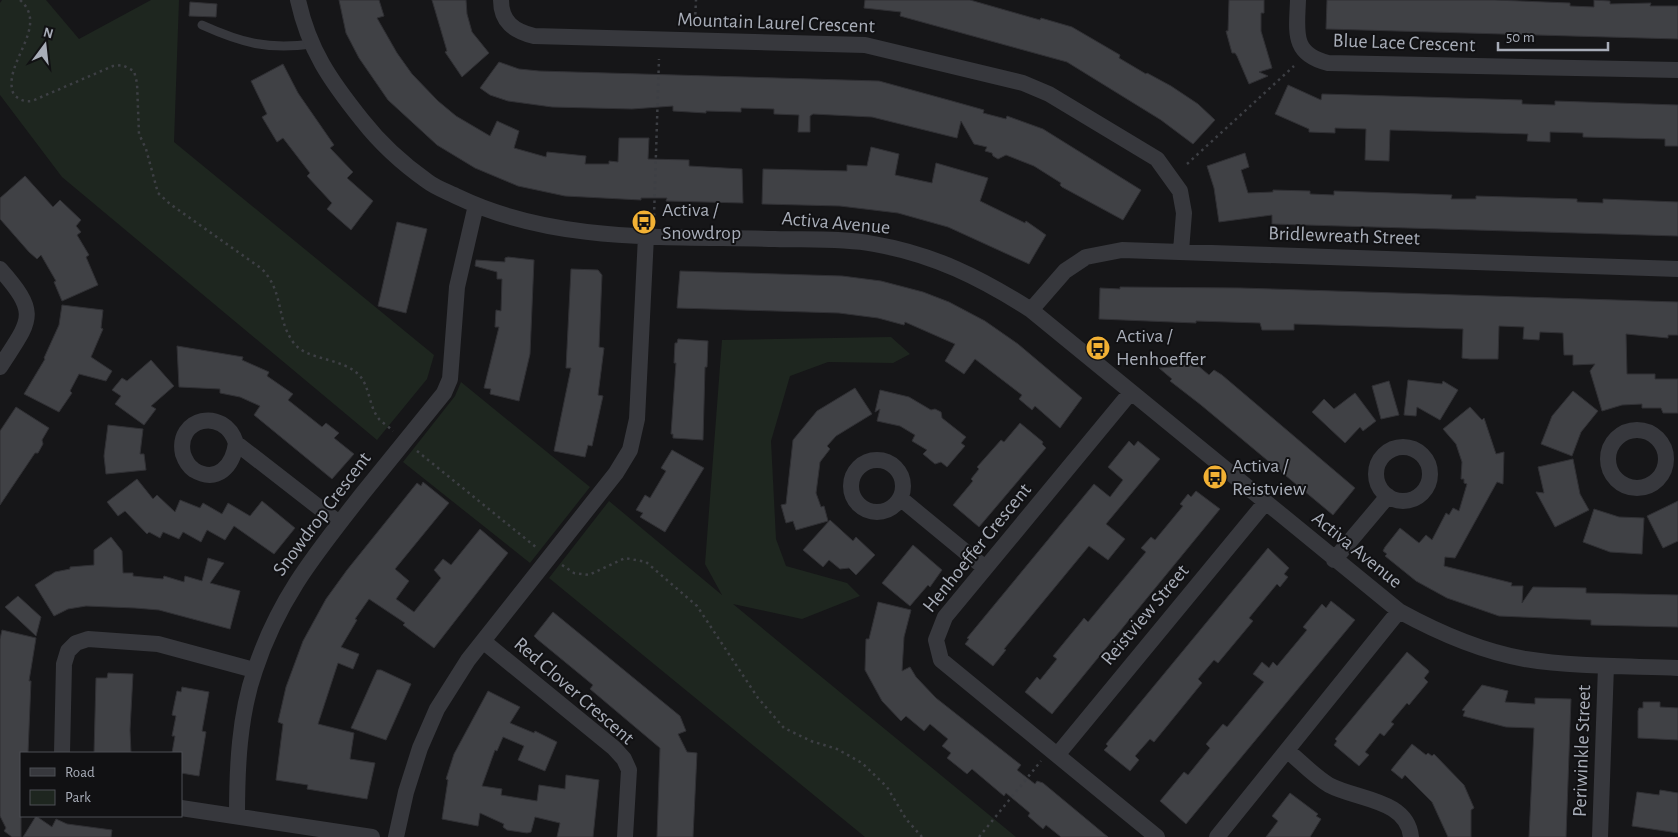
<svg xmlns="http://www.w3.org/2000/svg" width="1678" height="837" font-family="'Alegreya Sans',sans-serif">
	<rect width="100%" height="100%" fill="#161618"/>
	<path fill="#1e261f" d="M2 0H46L79 39 151 0H179L174 142 434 355 427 379 377 440 62 177 0 95V3Z
		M891 337 910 354 893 363 828 362 790 376 771 441 776 539 786 566 847 583 860 596 802 619 733 604 1016 837H865L549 578 609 501 722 595 705 564 722 340Z
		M461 382 590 487 530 563 403 462 455 396Z"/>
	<path fill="#404145" stroke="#303034" d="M339 0H379L384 16 377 18 397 53 412 74 438 101 456 116 490 136 497 121 519 131 514 148 546 157 547 152 586 156 585 164H609V161L618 162 619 138H649L648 159 689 160V166L742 169 743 203 666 201 667 198H641V200L565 196 518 186 475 168 437 145 388 100 359 58 346 33Z
		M432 0H466L467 14 472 32 489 53 462 77 445 52 447 51Z
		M865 0H970L1040 20 1041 18 1072 27 1120 55 1119 58 1146 74 1147 73 1171 86 1198 104 1215 120 1193 144 1161 120 1067 62 900 16 901 12 864 8Z
		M1229 0H1264V13H1261V31L1272 68 1259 72 1268 76 1249 84 1237 56 1235 53H1232L1226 31H1228Z
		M1327 0H1495L1570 3V6L1594 7V0L1610 1V4L1651 3 1650 6H1678V39L1326 29Z
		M190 2 217 4 216 17 189 16Z
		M499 62 519 69 539 71 879 81 952 101 984 110 983 113 1006 119 1007 116 1043 129 1141 190 1123 220 1062 187 1060 185 1061 183 1034 166 1006 155 998 159 993 156 992 153 985 151 987 147 974 144 961 121 957 138 872 117 813 114 810 116V132H798L799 115 774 114V109L741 108V112L706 111V113L673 111V106L632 109 552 107 508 101 490 95 480 88Z
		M283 64 298 93 334 145 330 148 353 172 347 178 373 201 351 230 327 209 332 203 307 176 310 173 283 138 277 142 262 117 267 114 251 81Z
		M1288 85 1321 100 1322 94 1522 100V104L1555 105V101L1678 105V146H1665V139L1583 137V133L1550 132V142L1527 141 1528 134 1390 130 1389 161 1365 160 1366 129 1335 128V133L1309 132V129L1275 114Z
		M871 147 899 154 895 175 932 183 936 163 988 178 980 201 1025 223 1026 221 1046 235 1029 264 948 227 898 213 840 206 762 204 763 169 847 171V165L867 166Z
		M1245 153 1249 167 1241 170 1248 193 1273 192V190L1310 191V194L1334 195V191L1452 195 1451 199H1476V196L1577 199V202L1603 203V199L1678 202V236L1272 224V215L1219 222 1214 188 1207 166Z
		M25 176 53 207 60 200 81 220 76 226 81 232 77 235 89 255 86 257 98 285 62 301 54 282 56 281 41 255 37 259 29 252 0 219V198Z
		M397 222 427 229 406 313 378 306Z
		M508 257 534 260 530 354 519 401 490 394 491 389 484 388 499 327H495L496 310 501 311 502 279H497V272L475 266 476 260 505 262V258Z
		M571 269 598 270 602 275 599 347 604 348 598 395 603 396 592 446 588 445 585 457 554 451 571 368H566Z
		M680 271 842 276 881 281 923 292 949 302 985 321 1018 344 1082 398 1060 428 1035 406 1032 410 1019 399 1022 395 975 359 964 374 945 361 955 344 905 322 904 325 878 318 839 313 677 308Z
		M1120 287 1241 288 1678 302V335H1668V338L1626 334 1627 374H1655V379H1678V413H1663L1661 408H1642V404L1622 405 1602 411 1590 371 1595 364 1573 365V355H1564L1563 333 1540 332 1539 340 1523 339 1524 327 1499 326 1498 359H1470L1462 358 1463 329 1294 324V330H1262L1260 323 1196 321V323L1099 319 1100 288 1120 289Z
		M62 305 103 310 101 328 103 329 91 357 112 371 106 381 79 374 70 391 72 393 59 412 24 394 45 359 44 358 59 325Z
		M678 339 708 341 707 367H705L703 440 673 438V434H671L676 363H674L675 343H677Z
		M177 346 243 357 242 360 269 372 267 376 293 394 288 400 322 427 326 423 339 433 334 438 354 454 332 479 254 415 260 406 240 397 220 393V389L179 387Z
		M1192 356 1200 362 1197 365 1209 375 1214 370 1222 375 1355 488 1333 515 1201 405 1170 381 1172 379 1159 368 1183 366Z
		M151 360 174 386 151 406 156 409 144 425 115 404 121 396 112 390 122 378 127 381Z
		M1408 380 1442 384 1443 381 1458 390 1440 420 1417 407 1416 416 1404 415Z
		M1389 381 1399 415 1381 419 1372 386Z
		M855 388 872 414 836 436 827 446 830 449 820 462 816 493 821 507 824 506 828 521 796 530 793 521 786 523 781 505 786 504 793 440 817 411Z
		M880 390 909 397 931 410 935 409 941 412 942 418 966 437 961 443 965 446 947 467 941 462 935 464 923 454 927 450 912 441 915 435 900 426 877 421 880 409 875 412Z
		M1573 391 1598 411 1581 432 1572 456 1541 444 1552 416Z
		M1355 393 1376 421 1363 431 1360 427 1345 443 1312 412 1324 399 1334 409Z
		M16 407 49 428 42 440 43 444 38 453H35L0 505V431Z
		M1470 407 1482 420 1484 418 1496 454 1504 452 1503 484 1497 482 1455 558 1445 557 1444 566 1512 583 1511 586H1523L1522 603 1533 587 1586 588V593L1678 595V627L1591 625V620L1499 616 1447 598 1416 581 1385 556 1387 554 1383 551 1385 547 1400 528 1419 543 1426 535 1432 540 1446 513 1449 515 1453 508 1459 511 1467 484 1464 483V479H1461L1462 462 1456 444 1443 429Z
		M1020 423 1043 442 1042 444 1046 448 979 527 953 505 973 481 971 479 979 469 977 467 1001 440 1004 442Z
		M108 425 143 429 140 454H144L146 470 106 474 104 456Z
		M1129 441 1134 446 1138 441 1160 459 1106 524 1125 539 1108 560 1089 546 1004 649 1006 650 993 666 965 644 969 639 967 638 1094 484 1110 497 1123 480 1108 467Z
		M672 450 704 468 665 532 640 517 643 513 636 510 645 495 650 498 666 471 661 468Z
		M1573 459 1580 494 1589 510 1555 527 1536 492 1544 493 1538 467Z
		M137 479 153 499 157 495 175 512 180 500 200 508 203 503 222 514 228 503 250 516 262 501 295 528 274 554 234 526 225 540 207 530 201 542 183 532 179 539 163 532 160 538 149 532 147 534 125 511 118 516 107 502Z
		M423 482 449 503 395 569 409 581 396 599 414 612 441 578 434 570 443 559 451 565 480 529 508 553 434 648 403 625 405 623 369 599 355 619 357 620 341 647 359 654 353 669 338 663 318 724 354 733 350 759 375 763 367 799 307 789 308 785 276 780 283 724 278 722 286 687 303 641 326 599 347 570 417 483 421 486Z
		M1196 491 1220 509 1052 714 1025 692 1037 677 1040 680 1057 659 1053 656 1081 622 1084 618 1088 622 1146 552 1141 548 1151 537 1155 540 1183 506 1180 504 1188 494 1191 497Z
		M1678 501V541L1663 548 1647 516Z
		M1594 509 1619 517 1644 518 1642 554 1610 552 1583 542Z
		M830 520 853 541 856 537 875 555 856 575 849 568 840 569 829 560 823 567 803 550Z
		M111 537 122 551 123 573H133V576L163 579 164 576 184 582 185 576 202 581 208 558 224 563 210 583 240 591 230 629 159 610 135 608 86 606 68 609 54 616 35 585 55 572 70 569V567L94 565V550Z
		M913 545 942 570 930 587 928 585 910 606 882 583Z
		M1268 548 1289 568 1284 574 1288 577 1280 587 1277 584 1249 618 1253 621 1218 663 1214 660 1198 679 1202 683 1154 742 1150 739 1135 756 1139 760 1130 771 1104 750 1108 746 1106 744Z
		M18 596 41 617 36 636 5 607Z
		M1331 601 1355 620 1186 824 1160 801 1184 772 1188 775 1210 748 1206 744 1223 724 1227 727 1264 682 1253 674 1262 662 1269 668 1273 662 1277 666 1307 630 1303 627 1322 604 1326 608Z
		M878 602 911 610 904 637 902 671 910 667 916 677 936 698 1021 765 1017 770 1035 784 1037 781 1043 783 1108 837H1061L1046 825 1043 829 1028 816 1030 813 1006 793 1004 796 972 769 967 774 947 758 951 753 942 746 948 739 930 724 924 731 906 716 901 721 882 701 865 670 866 639H869Z
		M553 612 680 716 686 731 678 734 687 752 697 753 693 837H657L660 748 590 689 593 685 537 639 534 636Z
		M2 630 36 638 29 681H31L28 753H21V837H12L4 831 6 828 0 816V639Z
		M1407 652 1428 670 1429 672 1424 678 1428 682 1409 705 1407 703 1391 722 1394 724 1384 736 1380 733 1365 752 1369 755 1359 766 1334 745 1337 741 1335 739Z
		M377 670H381L411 684 386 740 351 728Z
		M108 673 133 674 130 730 131 753H94L96 678H107Z
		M1482 685 1508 691 1505 702 1535 704V698L1571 699 1566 837H1529L1534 728 1506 727 1463 716 1465 711 1462 710Z
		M182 687 209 692 202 731 206 732 199 776 181 773V753H172L175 736H172L176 716 172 715 177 691 181 692Z
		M488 691 520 707 510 723 534 733 535 731 557 742 545 771 518 760 524 746 503 737 497 751 495 750 482 786 502 789 501 795 537 801 539 785 565 789 566 775 599 780 593 837H557L560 823 535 817 531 832 527 833 507 830 503 827 504 824 480 813 478 826 442 819 448 780 446 779 454 754Z
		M1643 702H1660V707L1678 708V740L1638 738V711L1639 708H1643Z
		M1412 744 1426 755 1428 753 1432 756 1434 754 1464 785 1474 808 1471 810V837H1448L1432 802 1405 775 1402 779 1391 770Z
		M1660 790 1678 793V833L1632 826 1637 792 1659 795Z
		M1290 793 1318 814 1316 816 1321 819 1310 837H1266L1278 821 1272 816Z
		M36 816 52 827 56 819 67 824 112 830 111 837H23Z"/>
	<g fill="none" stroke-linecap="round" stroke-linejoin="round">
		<path stroke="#3d3f44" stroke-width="2.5" stroke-dasharray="2.5 4" stroke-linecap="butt" d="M20 0C51 27 0 65 14 95 20 100 25 102 32 101L113 66 122 65 134 71 137 83 139 134 146 149 158 193 170 204 262 269C284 292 276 318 293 342 306 361 343 357 360 376 370 388 369 407 379 419 383 423 389 427 393 431
			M695 21 696 0
			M1187 164 1294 66
			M654 216 659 59
			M417 451 537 548
			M562 565 574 573 589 575 625 558 646 562 697 606 758 698 784 728 811 741 837 749 862 763 887 787 906 819 922 837
			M979 837 1041 761"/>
		<path stroke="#37383d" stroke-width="9" d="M202 25C242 43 268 50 312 44"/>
		<path stroke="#37383d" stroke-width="16" d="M298 0C309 50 330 80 362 120 380 143 403 164 427 181 436 188 448 192 458 197 556 244 669 236 775 239 807 240 842 238 874 244 933 254 981 278 1031 310L1399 611C1439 633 1480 651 1525 659 1575 667 1627 666 1678 668
			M501 0C501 22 514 31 534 36L865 45 1023 83 1049 94 1157 159 1180 191 1184 213 1181 251
			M1298 0C1297 31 1291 54 1328 63L1678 70
			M0 269C41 315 30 320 0 367
			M1031 310 1065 271 1086 257 1122 250 1678 269
			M1131 392 945 617 936 640 941 660 1157 837
			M1608 459a29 29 0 1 1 58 0a29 29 0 1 1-58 0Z
			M236 443C233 466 217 484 194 470 188 466 185 460 183 454 175 418 224 406 236 443L339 523
			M1376 474a27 27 0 1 1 54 0a27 27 0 1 1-54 0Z
			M851 486a26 26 0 1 1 52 0a26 26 0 1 1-52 0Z
			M900 498 985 568
			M1334 560 1388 496
			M483 641 614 748 624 759 629 770 625 837
			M1288 751C1301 762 1314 776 1329 785 1357 800 1407 799 1411 837
			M62 753 64 664 68 651 76 643 88 639 158 644 254 670
			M1058 754 1265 503
			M181 808 372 837
			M237 816C237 768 239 716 255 670 279 597 317 552 363 493 390 460 417 426 444 393L450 379 457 287 476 205
			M396 837 406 792 420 748 437 709 468 660 616 473 630 450 637 419 646 236
			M1217 837 1399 611
			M1600 837 1606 666"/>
	</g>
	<defs>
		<symbol id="bus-disc" viewBox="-11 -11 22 22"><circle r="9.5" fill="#f2b134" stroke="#111113"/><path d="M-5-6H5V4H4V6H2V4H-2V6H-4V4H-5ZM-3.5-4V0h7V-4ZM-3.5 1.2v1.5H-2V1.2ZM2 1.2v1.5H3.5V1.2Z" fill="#111"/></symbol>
	</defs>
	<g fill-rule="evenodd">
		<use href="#bus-disc" x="630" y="208" width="28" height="28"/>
		<use href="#bus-disc" x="1084" y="334" width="28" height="28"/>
		<use href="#bus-disc" x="1201" y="463" width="28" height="28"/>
	</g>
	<g text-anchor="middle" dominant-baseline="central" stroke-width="4" stroke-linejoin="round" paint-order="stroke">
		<g font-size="20" fill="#a8adb8" stroke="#111113">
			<text transform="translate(776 23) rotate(2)">Mountain Laurel Crescent</text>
			<text transform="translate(1404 43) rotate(2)">Blue Lace Crescent</text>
			<text transform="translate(836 223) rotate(5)">Activa Avenue</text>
			<text transform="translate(1344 236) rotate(2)">Bridlewreath Street</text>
			<text transform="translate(322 514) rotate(-53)">Snowdrop Crescent</text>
			<text transform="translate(977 548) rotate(-51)">Henhoeffer Crescent</text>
			<text transform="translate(1357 550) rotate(39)">Activa Avenue</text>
			<text transform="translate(1145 615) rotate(-50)">Reistview Street</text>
			<text transform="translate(574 691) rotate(41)">Red Clover Crescent</text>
			<text transform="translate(1582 751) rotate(-88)">Periwinkle Street</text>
		</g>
		<g font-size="20" fill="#a8adb8" stroke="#111113" text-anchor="start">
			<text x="662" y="210">Activa /<tspan x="662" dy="23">Snowdrop</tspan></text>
			<text x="1116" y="336">Activa /<tspan x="1116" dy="23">Henhoeffer</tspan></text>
			<text x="1232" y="466">Activa /<tspan x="1232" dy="23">Reistview</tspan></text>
		</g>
	</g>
	<rect x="20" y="752" width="162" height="65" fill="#111113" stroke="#4d4f55"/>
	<rect x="30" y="768" width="25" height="8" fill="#37383d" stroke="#4d4f55"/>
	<text x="65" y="777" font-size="15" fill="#a8adb8">Road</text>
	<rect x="30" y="790" width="25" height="15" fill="#1e261f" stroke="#4d4f55"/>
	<text x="65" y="802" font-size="15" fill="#a8adb8">Park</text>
	<g transform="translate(45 45) rotate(15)" stroke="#111113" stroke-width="4" paint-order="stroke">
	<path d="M0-4L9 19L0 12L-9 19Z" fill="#a8adb8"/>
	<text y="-8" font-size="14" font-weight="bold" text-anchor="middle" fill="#a8adb8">N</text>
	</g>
	<path d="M1498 42v8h110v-8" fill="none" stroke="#a8adb8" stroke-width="2.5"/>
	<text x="1506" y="42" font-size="15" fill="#a8adb8" stroke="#111113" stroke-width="4" paint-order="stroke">50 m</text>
</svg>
